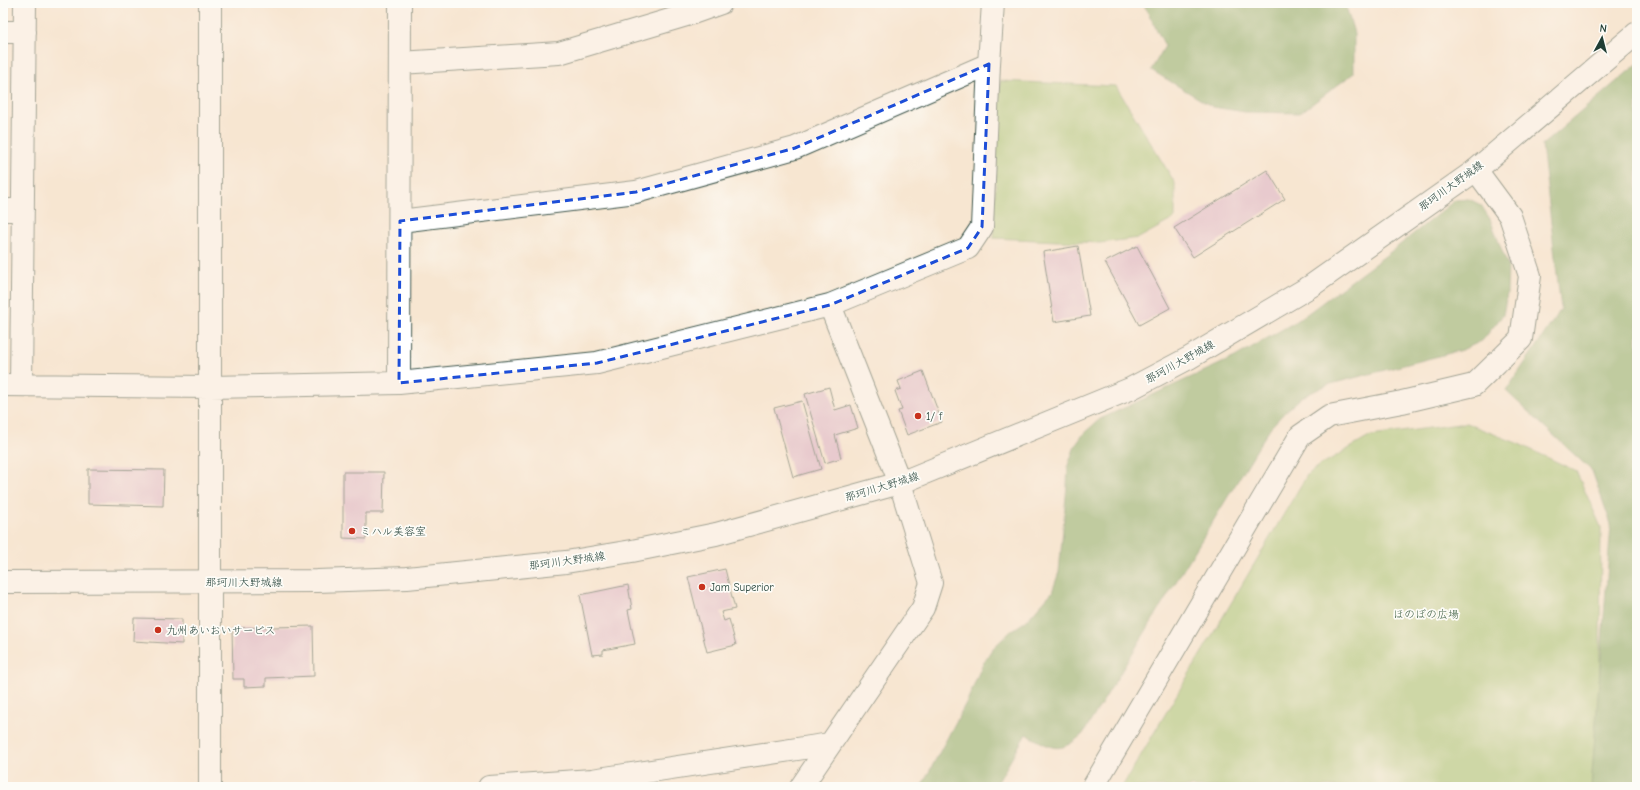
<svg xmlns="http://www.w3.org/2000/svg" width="1640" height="790" font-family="'Comic Neue','Klee One',sans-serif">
	<rect width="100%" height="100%" fill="#fdfcf7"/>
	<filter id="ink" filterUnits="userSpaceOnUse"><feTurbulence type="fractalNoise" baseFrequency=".025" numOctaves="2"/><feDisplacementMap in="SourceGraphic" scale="8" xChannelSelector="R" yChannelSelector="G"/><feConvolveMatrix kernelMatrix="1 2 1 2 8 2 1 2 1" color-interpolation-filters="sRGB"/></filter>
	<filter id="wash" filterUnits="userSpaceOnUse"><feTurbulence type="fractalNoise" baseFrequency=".012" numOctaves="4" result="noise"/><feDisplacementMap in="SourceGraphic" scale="16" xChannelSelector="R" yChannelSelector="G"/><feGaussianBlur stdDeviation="0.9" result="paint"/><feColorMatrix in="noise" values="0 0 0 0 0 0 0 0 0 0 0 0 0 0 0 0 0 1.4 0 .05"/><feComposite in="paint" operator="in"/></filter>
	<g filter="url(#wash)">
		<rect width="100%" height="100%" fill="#f7e6d1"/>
		<path fill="#9cc571" stroke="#5e8152" d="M1000 81 1116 86 1175 183V218L1139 238 1100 243 993 238Z
			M1466 423 1519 444 1576 471 1601 527 1599 787H1122L1307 475 1322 464 1371 436Z"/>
		<path fill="#7daa63" stroke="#4e744c" d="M1143 3H1345L1354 33V73L1300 113 1245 112 1213 107 1151 70 1165 46Z
			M1637 64V787H1591L1611 524 1592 471 1506 391 1561 309 1542 145Z
			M1469 199 1481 205 1490 219 1508 266 1507 294 1503 315 1482 341 1462 350 1327 385 1302 397 1285 412 1270 428 1083 734C1058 756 1052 748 1026 734L995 787H921L968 699 982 665 992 649 1011 631 1026 621 1052 592 1059 572 1067 485 1068 465 1075 446 1084 433 1100 419 1235 357 1300 319 1397 247 1455 200Z"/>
		<g id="blocks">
			<path fill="#d5a9c9" d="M1267 170 1285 199 1193 257 1174 228Z
				M1078 246 1090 316 1054 322 1043 252Z
				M1137 246 1170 308 1139 325 1105 262Z
				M923 371 942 422 907 435 898 411 902 410 895 391 901 389 898 381Z
				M829 387 835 410 851 405 858 428 835 435 841 458 825 463 805 394Z
				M802 401 821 469 793 477 774 408Z
				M88 469 164 470 163 506 88 504Z
				M343 472H384L383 513H366V539L343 538Z
				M725 569 735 609 721 612 724 621 729 619 736 645 707 652 688 577Z
				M628 585 632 609 628 610 635 644 603 650V654L592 655 580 595Z
				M134 618 182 619V644L133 641Z
				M313 626 314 676 266 678V686L244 687V679H233L232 628Z"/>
		</g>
	</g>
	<g filter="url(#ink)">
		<use href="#blocks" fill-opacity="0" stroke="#3f564c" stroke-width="1"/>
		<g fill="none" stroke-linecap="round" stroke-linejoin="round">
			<defs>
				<path id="minor" d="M210 3V787
					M3 32H25
					M400 63 559 53 690 14 721 3
					M3 210H23
					M400 221 636 192 795 148 989 64
					M399 383 400 3
					M3 385 210 387 399 383 597 363 830 305 968 248 982 227 989 64 993 3
					M21 385 25 3
					M489 787 592 780 830 744
					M801 787 923 608 931 583 900 483 830 305
					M1093 787 1300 436 1329 416 1402 402 1474 385 1521 339 1530 276 1510 216 1476 170"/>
				<path id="major" d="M3 582 317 581 407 578 566 562 632 551 716 534 900 483 1130 389 1189 358 1311 286 1476 170 1637 33"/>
			</defs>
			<use href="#minor" stroke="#3f564c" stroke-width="24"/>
			<use href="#major" stroke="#3f564c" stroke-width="24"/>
			<use href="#minor" stroke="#fff" stroke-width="22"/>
			<use href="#major" stroke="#fff" stroke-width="22"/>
		</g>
	</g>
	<path d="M0 0H1640V790H0ZM989 64 982 227 968 248 830 305 597 363 399 383 400 221 636 192 795 148Z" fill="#f7e6d1" fill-opacity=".55" fill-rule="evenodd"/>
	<path fill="none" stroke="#1d4ed8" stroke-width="3" stroke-dasharray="8 5" stroke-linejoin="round" d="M989 64 982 227 968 248 830 305 597 363 399 383 400 221 636 192 795 148Z"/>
	<g fill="#c8321e" stroke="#fdfcf7" stroke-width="1.5">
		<circle cx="918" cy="416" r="4"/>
		<circle cx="352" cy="531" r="4"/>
		<circle cx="702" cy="587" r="4"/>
		<circle cx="158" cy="630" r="4"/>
	</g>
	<g text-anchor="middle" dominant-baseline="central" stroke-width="3.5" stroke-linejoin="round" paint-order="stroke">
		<g font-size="11" fill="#1f3d34" stroke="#fdfcf7">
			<text transform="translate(1451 186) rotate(-36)">那珂川大野城線</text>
			<text transform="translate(1180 362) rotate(-29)">那珂川大野城線</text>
			<text transform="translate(882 487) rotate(-17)">那珂川大野城線</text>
			<text transform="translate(567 561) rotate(-8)">那珂川大野城線</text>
			<text x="244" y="582">那珂川大野城線</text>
		</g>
		<g font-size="11" fill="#1f3d34" stroke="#fdfcf7" text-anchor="start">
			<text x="926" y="416">1/ｆ</text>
			<text x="360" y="531">ミハル美容室</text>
			<text x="710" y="587">Jam Superior</text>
			<text x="166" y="630">九州あいおいサービス</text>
		</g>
		<g font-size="11" fill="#3e5f43" stroke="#fdfcf7">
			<text x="1426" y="614">ほのぼの広場</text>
		</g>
	</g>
	<rect width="1640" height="790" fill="none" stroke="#fdfcf7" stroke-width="16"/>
	<g transform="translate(1602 38) rotate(7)" stroke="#fdfcf7" stroke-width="3" paint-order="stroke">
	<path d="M0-3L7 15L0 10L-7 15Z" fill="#1f3d34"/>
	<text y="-6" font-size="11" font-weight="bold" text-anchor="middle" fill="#1f3d34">N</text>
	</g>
</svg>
